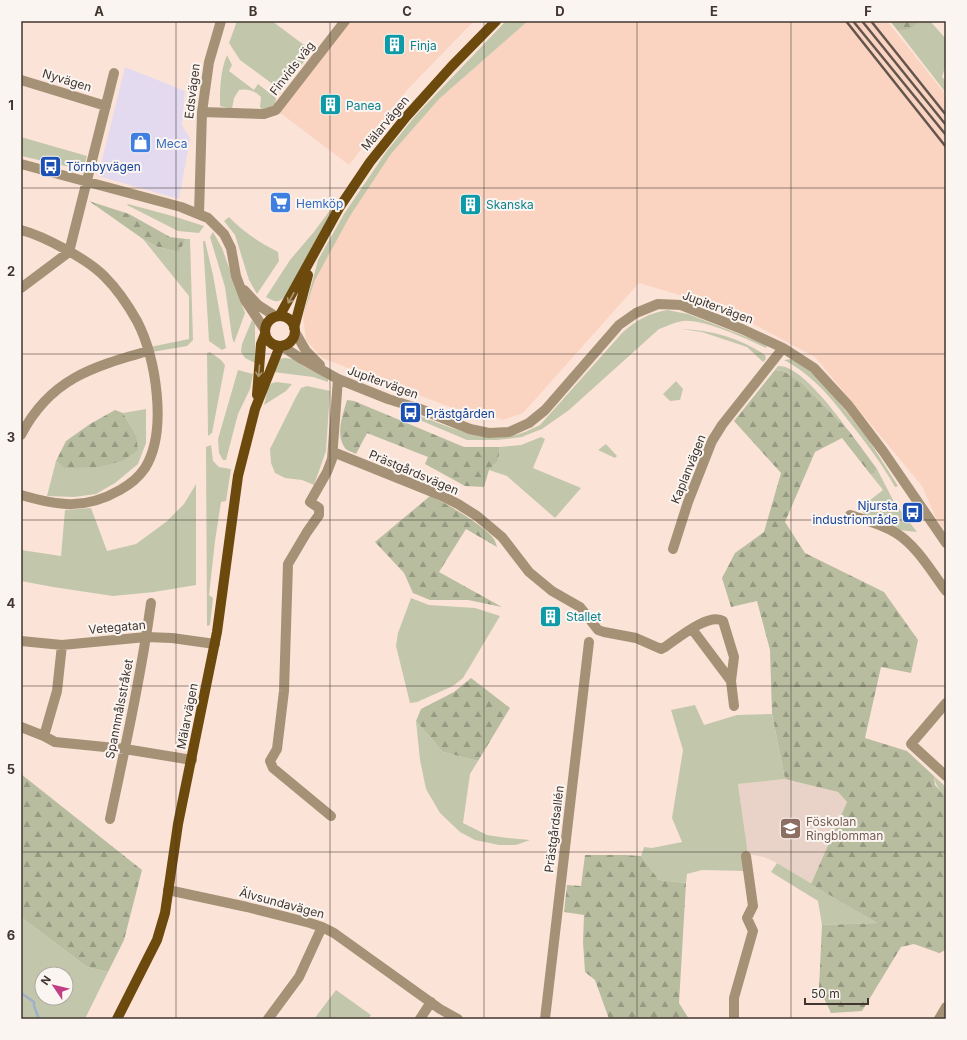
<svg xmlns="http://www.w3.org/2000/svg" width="967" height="1040" font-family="Inter,sans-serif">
	<defs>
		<pattern id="forest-firs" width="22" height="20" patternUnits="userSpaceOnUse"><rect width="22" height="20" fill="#b8bda0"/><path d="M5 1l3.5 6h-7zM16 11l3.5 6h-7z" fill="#979a83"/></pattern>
	</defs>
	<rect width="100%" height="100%" fill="#fce3d7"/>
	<path fill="#e4daef" d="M125 67 185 91 182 125 190 139 179 199 98 176Z"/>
	<path fill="#fad4c1" d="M351 21H474L408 89 349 165 279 112Z
		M528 21H887L946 95V532L936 518 922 486 815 357 723 308 639 283 523 413 503 420 484 413 481 419 322 358 306 340 303 316 315 280 350 216 391 154 439 99Z"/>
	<path fill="#e9d3c8" d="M785 779 838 792 847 802 811 884 777 863 764 857 748 854 738 784Z"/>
	<path fill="#c2c7ab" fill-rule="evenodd" d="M237 21H272L312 51 282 91 240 60 229 43Z
		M506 21H528L439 99 391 154 350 216 315 280 303 316 318 260 344 214 386 152 416 115Z
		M920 21H930L946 39V64L942 77 946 81V93L898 31C907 31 914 28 920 21Z
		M227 55 232 65 229 71 254 90 258 84 276 98 275 105 263 110 260 107 261 97C255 91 248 88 239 90L234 98 232 109 220 106C220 88 220 72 227 55Z
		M21 137 87 156 83 170 21 156Z
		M337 201 286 295C279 304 275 302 266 297L290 260 313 233Z
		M128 204 176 217 204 226 199 233 178 231 127 205Z
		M229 217C243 232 259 242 278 252L279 261 257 294 249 280 235 235 224 221Z
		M213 232 222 248 245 313 234 343 232 337 225 287 210 237Z
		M143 239 158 247 179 252 186 239H190L193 340 187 346 152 352 150 347 189 339V296Z
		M203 241H205L213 275 226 348 222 350 209 341Z
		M667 310 688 314 767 345 766 348C747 339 704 319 683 321 675 322 667 326 659 329L569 410 542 429 529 434 522 437 497 440H467L422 421 420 416C447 426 482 442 511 436 521 434 530 430 540 425L623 332C638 319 648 314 667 310Z
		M252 320 255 323V363L245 358 241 352 242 344Z
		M681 329C711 330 740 338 765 355L766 359 763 362 747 347 702 332Z
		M210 352 221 360 225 365 212 433 208 436 207 353Z
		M285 358 293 359 305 367 328 378V382L313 377 273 372 279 359Z
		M792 359 815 375 835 397 868 439 898 486 895 487C882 464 867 444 851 424 831 398 814 376 784 360Z
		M778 366C800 364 837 415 849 431L801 382 783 371 775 370Z
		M238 370 253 374 250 389 238 414 226 460H223L219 453 218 439Z
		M676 381 683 389 680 400 670 401 663 394Z
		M277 382 292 384 286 391 264 405 268 388 272 383Z
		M307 386 330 391 326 451 314 485 302 480 285 478 275 473 271 463 270 449 296 397 301 388Z
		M146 409V443L138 464 115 483 96 494 74 497 47 496 56 461 64 468 136 435 123 413Z
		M541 437 545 439 533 468 581 488 555 518 507 476 489 470 498 461 500 447 521 445Z
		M606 444 617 456 615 458 598 450Z
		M211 445 213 461 219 467 231 469 226 501 221 502 215 541 209 595 213 598 210 625 207 626 206 447Z
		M877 469 894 502 917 532 898 530 865 515 860 508 883 490 871 475Z
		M196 484V585L154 592 113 596 53 587 21 581V550L61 556 65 510 91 508 107 551 136 544 166 522 184 504Z
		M411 598 429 605 475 608 500 616 463 678 453 686 417 702 410 703 396 646 398 633Z
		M695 705 704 725 737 715 772 714 785 779 738 784 748 854 744 871 702 870 687 874 686 883 659 880 641 856 644 847 652 848 682 842 672 818 683 750 671 710Z
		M416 721 443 752 478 761 470 774 463 823 487 835 507 838 530 840 516 845H499L475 840 460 832 440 813 426 789 420 760Z
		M934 776 946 787V803C944 791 936 790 934 776Z
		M777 863 877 923 822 925 818 901 771 872Z
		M21 917 87 967 108 972 85 1019H21ZM42 974H66V998H42Z
		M336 990 371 1015 368 1019H314Z"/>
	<path fill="url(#forest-firs)" d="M890 21H920C914 28 907 31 898 31Z
		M89 201 129 214 170 237 186 239 179 252 158 247 143 239Z
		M775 370 783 371 801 382 849 431 877 469 871 475 842 438 815 452 785 522 805 553 884 592 918 640 911 673 881 667 865 738 907 751 934 776 935 785 945 796 946 950 939 953 914 944 901 947 862 1011 831 1013 819 988 822 925 877 923 811 884 847 802 838 792 785 779 772 714 770 650 757 601 731 607 722 578 735 553 764 532 781 473 734 421Z
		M347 400 354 401 464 447H500L498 461 489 470 484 487 465 486 425 464 428 457 367 433 356 454C353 452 347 451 345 448 335 435 343 414 347 400Z
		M115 410 123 413 136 435 138 450 122 461 99 467 64 468 56 461 66 441 90 424Z
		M430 496C443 501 486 527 493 538 495 540 496 544 497 547L466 529 439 572 502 607 468 600H430L413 593 404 573 375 542Z
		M471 678 510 708 478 761 443 752 416 721 421 709 454 692Z
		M21 774 142 870 124 940 108 972 87 967 21 917Z
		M585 855H625L641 856 659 880 686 883 679 1003 689 1019H609L595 980 585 972 583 942 584 915 564 912 567 885 581 886Z"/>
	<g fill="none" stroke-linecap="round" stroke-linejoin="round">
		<path stroke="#a0b0c9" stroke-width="2.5" d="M21 993 34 1002V1006L39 1019"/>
		<path stroke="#a59176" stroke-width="10" d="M21 80 106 106
			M202 112 264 114 276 110 345 21
			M21 164 181 207 208 218 224 234 231 248 236 276 245 300 265 330
			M199 214 202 112 209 62 221 21
			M21 230C44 236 89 260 105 277 118 290 128 305 137 321 156 358 168 431 145 468 139 477 129 485 120 490 85 510 59 506 21 495
			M21 288 69 252 114 73
			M244 290 258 305 275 316
			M295 332 306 351 320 365
			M282 346 300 358 338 379 388 399 420 409 470 429 489 433 509 432 529 423 545 410 619 325 636 313 658 304 681 305 742 329 783 348 814 368 849 406 883 451 946 543
			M21 435C50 379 92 367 148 351
			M333 452 440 495 458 504 477 516 502 537 529 572 552 591 580 607 598 630 604 632 636 638 661 649 665 647C677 639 709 612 723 621L734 657 731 681 734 706
			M850 515C865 520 882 524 896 533 917 546 931 571 946 591
			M673 549 688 502 712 441 722 425 783 348
			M692 629 731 681
			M21 641 62 645 146 637 172 638 215 644
			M946 703 911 744 946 776
			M21 727 44 736 55 742 125 749 192 760
			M44 736 57 691 62 645
			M331 816 273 768 270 761 277 749 284 691 288 564 307 532 319 515V508L310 502 327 472 332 459 338 379
			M110 819C125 748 141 676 151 603
			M168 890 247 907 310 923 322 927 334 933 440 1009 458 1019
			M268 1019 299 977 322 927
			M420 1019 431 1002
			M545 1019 589 642
			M734 1019V998L753 931 747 918 753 906 746 856
			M939 1019 946 1007"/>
		<path stroke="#6c490d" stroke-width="10" d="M280 315 339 208 370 162 406 117 451 67 496 21
			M265 331a15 15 0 1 1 30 0a15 15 0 1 1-30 0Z
			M294 328 308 275
			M257 395 261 344 265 334
			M117 1019 157 940 165 913 178 824 217 632 238 476 255 409 280 346"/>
		<path stroke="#64564e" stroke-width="2.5" d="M846 21 946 147
			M853 21 946 135
			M862 21 946 125
			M871 21 946 115"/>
	</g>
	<defs><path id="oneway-shaft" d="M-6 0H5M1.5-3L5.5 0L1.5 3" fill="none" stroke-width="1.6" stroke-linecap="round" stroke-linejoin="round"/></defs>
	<g stroke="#ac9674">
		<use href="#oneway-shaft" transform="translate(291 298) rotate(119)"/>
		<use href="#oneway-shaft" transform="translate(259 371) rotate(95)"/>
	</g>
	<path fill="none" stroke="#41362f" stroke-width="1" stroke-opacity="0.55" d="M176 21V1019M330 21V1019M484 21V1019M637 21V1019M791 21V1019M21 188H946M21 354H946M21 520H946M21 686H946M21 852H946"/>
	<defs>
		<symbol id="building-square" viewBox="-11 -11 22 22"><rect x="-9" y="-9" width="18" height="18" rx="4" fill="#0f9aa8" stroke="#fbf5f1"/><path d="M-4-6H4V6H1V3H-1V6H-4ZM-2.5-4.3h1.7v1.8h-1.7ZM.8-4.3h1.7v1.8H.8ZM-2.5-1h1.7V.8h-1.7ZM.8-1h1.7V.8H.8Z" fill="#fff"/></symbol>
		<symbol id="shop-square" viewBox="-11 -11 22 22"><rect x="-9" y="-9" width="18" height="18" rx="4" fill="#3f7fe0" stroke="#fbf5f1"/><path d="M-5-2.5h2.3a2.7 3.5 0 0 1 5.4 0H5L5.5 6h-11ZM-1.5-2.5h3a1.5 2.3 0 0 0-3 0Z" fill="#fff"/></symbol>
		<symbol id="bus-square" viewBox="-11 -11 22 22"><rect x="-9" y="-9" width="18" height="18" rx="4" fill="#1a4fb4" stroke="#fbf5f1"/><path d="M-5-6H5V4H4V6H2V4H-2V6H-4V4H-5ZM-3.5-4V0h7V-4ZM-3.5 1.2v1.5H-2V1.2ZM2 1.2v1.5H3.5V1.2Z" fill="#fff"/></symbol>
		<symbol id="supermarket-square" viewBox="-11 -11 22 22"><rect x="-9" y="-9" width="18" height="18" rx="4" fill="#3f7fe0" stroke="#fbf5f1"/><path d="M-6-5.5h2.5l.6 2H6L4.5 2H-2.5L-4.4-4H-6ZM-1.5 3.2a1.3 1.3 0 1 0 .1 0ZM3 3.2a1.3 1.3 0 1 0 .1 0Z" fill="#fff"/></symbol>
		<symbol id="school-square" viewBox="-11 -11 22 22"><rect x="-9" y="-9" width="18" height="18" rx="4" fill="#8d6e63" stroke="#fbf5f1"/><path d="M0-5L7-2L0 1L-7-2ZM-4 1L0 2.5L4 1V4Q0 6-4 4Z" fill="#fff"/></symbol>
	</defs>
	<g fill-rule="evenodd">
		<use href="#building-square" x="382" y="32" width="25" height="25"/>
		<use href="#building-square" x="318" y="92" width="25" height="25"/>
		<use href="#shop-square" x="128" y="130" width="25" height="25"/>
		<use href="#bus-square" x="38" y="154" width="25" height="25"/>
		<use href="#supermarket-square" x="268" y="190" width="25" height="25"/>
		<use href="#building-square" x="458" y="192" width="25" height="25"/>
		<use href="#bus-square" x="398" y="400" width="25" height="25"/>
		<use href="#bus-square" x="900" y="500" width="25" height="25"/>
		<use href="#building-square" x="538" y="604" width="25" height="25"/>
		<use href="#school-square" x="778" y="816" width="25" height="25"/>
	</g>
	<g text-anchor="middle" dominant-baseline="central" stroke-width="4" stroke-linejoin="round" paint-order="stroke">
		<g font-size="12" fill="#0d838f" stroke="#fbf5f1" text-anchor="start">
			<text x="410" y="45">Finja</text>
			<text x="346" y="105">Panea</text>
			<text x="486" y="204">Skanska</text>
			<text x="566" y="616">Stallet</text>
		</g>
		<g font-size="12" fill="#41362f" stroke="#fbf5f1">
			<text transform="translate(292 68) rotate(-52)">Finvids väg</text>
			<text transform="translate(67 80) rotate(17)">Nyvägen</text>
			<text transform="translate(192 91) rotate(-83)">Edsvägen</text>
			<text transform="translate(385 123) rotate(-50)">Mälarvägen</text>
			<text transform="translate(718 307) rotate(20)">Jupitervägen</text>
			<text transform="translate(383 382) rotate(20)">Jupitervägen</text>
			<text transform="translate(688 469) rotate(-68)">Kaplanvägen</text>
			<text transform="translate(414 472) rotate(23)">Prästgårdsvägen</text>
			<text transform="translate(117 627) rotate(-5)">Vetegatan</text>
			<text transform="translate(119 709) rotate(-79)">Spannmålsstråket</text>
			<text transform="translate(187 716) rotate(-79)">Mälarvägen</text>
			<text transform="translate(554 829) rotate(-83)">Prästgårdsallén</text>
			<text transform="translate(282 903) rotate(15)">Älvsundavägen</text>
		</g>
		<g font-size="12" fill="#366cbe" stroke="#fbf5f1" text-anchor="start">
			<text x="156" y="143">Meca</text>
			<text x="296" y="203">Hemköp</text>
		</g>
		<g font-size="12" fill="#164399" stroke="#fbf5f1" text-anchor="start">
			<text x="66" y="166">Törnbyvägen</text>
			<text x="426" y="413">Prästgården</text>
			<text x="898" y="505" text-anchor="end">Njursta<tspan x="898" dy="14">industriområde</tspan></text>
		</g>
		<g font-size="12" fill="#785e54" stroke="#fbf5f1" text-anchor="start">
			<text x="806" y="821">Föskolan<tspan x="806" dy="14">Ringblomman</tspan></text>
		</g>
	</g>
	<rect width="967" height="1040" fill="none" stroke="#fbf5f1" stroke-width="44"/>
	<g transform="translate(54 986) rotate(305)"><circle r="19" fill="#fbf5f1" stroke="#b1a9a3"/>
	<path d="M0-3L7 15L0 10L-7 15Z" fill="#c23f86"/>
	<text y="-6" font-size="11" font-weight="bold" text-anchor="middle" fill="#41362f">N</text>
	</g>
	<path d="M805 998v6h63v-6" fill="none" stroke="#41362f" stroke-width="2"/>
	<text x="811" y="998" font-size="12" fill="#41362f" stroke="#fbf5f1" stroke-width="3" paint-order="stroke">50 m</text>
	<rect x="22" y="22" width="923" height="996" fill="none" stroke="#41362f" stroke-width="1.5"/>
	<g font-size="13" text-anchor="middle" font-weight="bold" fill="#41362f">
		<text x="99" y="16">A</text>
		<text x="253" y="16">B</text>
		<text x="407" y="16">C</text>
		<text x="560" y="16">D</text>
		<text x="714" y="16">E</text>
		<text x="868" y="16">F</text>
		<text x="11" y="110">1</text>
		<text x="11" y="276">2</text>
		<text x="11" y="442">3</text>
		<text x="11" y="608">4</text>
		<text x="11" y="774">5</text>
		<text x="11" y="940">6</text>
	</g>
</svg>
